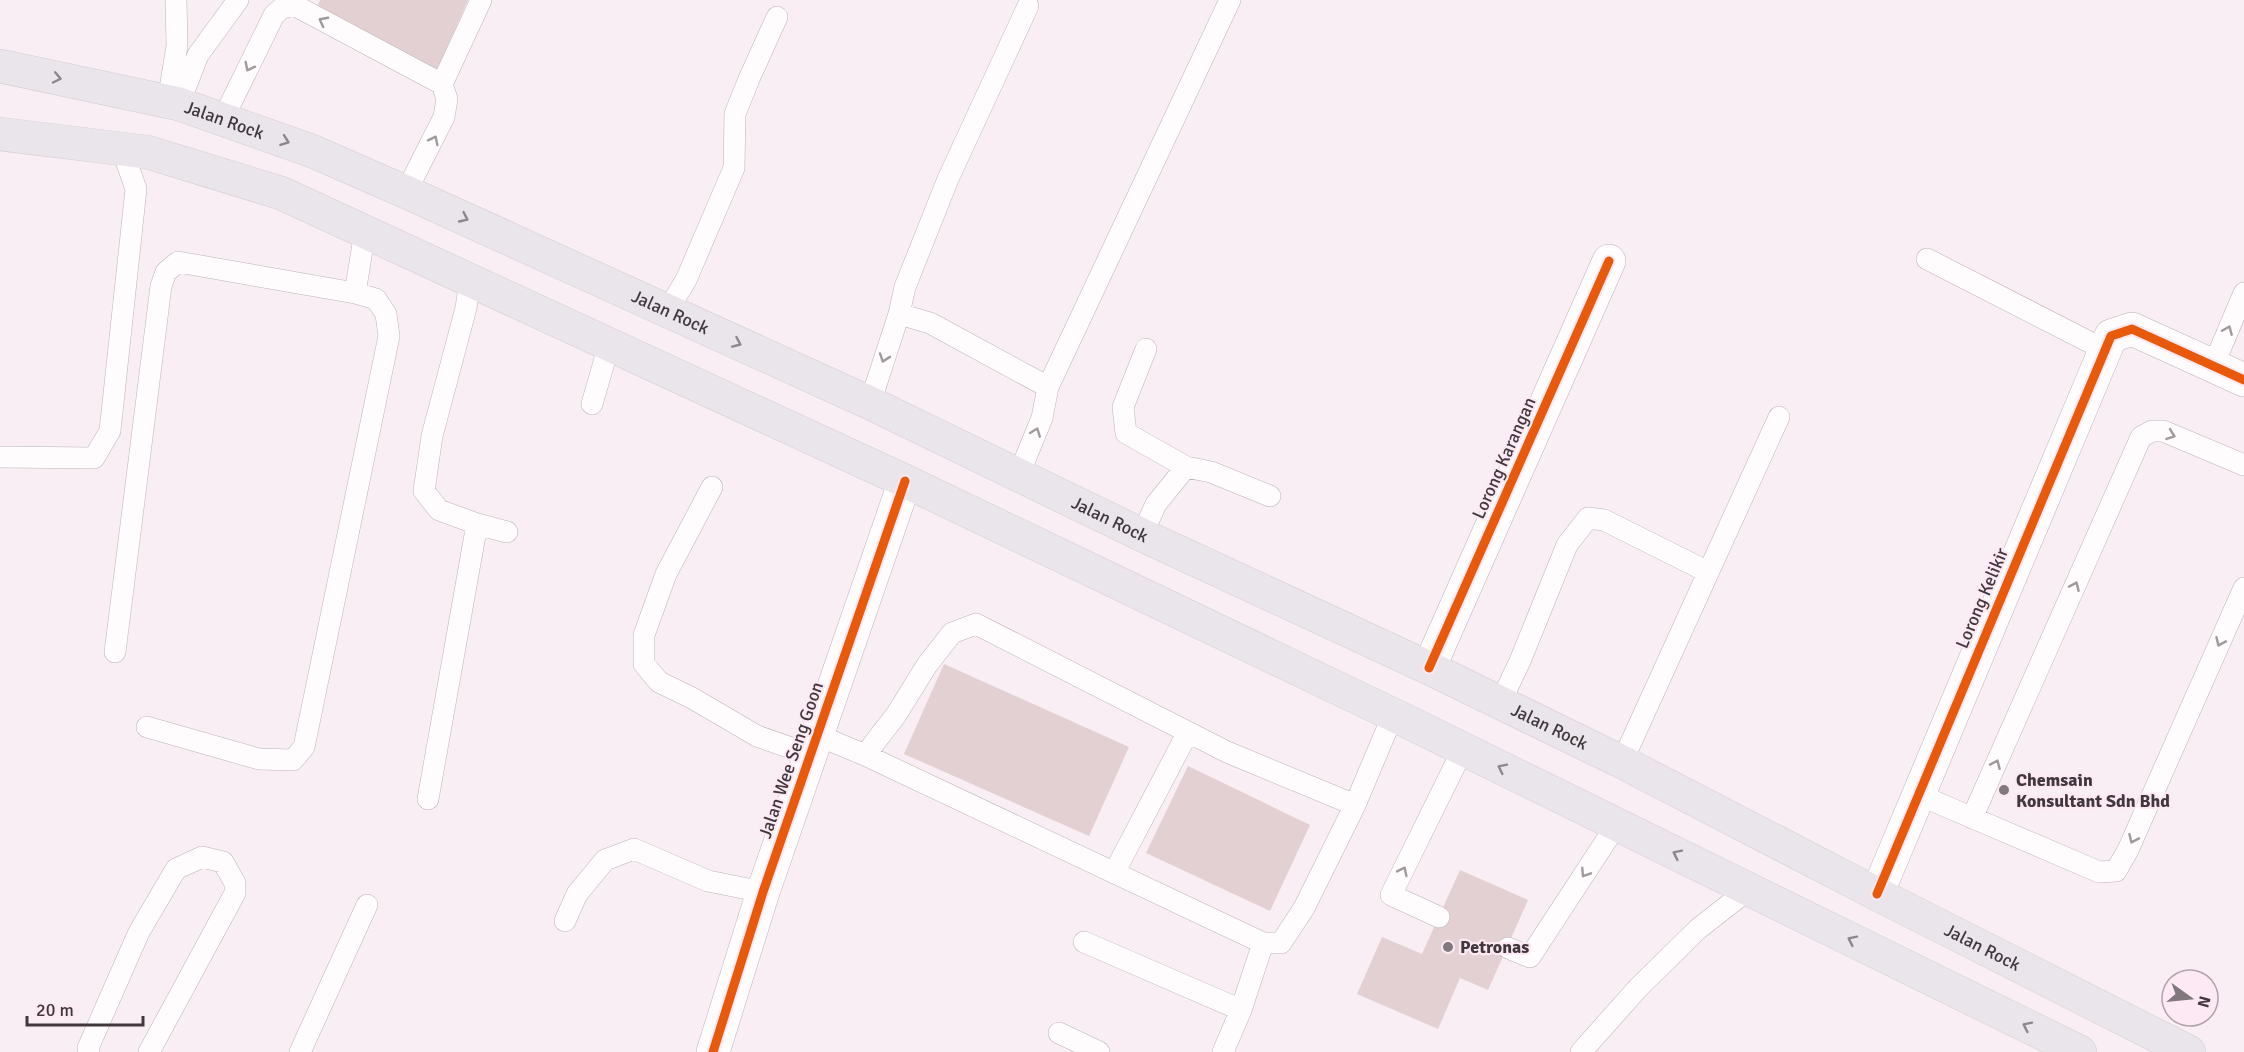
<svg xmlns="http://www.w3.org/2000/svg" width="2244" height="1052" font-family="Signika,sans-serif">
	<rect width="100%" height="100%" fill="#f8eef3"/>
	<path fill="#e2d0d3" d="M320 0H468L436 73 317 7Z
		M944 664 1129 747 1089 836 904 754Z
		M1188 766 1310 825 1270 911 1146 853Z
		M1460 870 1528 900 1488 990 1460 978 1438 1029 1357 994 1382 937 1422 954Z"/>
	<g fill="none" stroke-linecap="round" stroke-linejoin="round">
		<defs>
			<path id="lane" d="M442 84 481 0
				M168 101 177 46 176 0
				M179 104 198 55 238 0
				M223 119 274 15 282 8 294 5 442 84 447 99 444 117 406 192
				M1927 259 2105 350
				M470 280 466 308 432 436 424 491 439 510 477 524 507 532
				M667 311 686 280 734 168 735 114 749 79 777 17
				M899 314 930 323 1048 387
				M1146 349 1123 407 1126 433 1186 467
				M2213 366 2244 293
				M870 403 899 314 905 287 948 179 1028 6
				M592 404 609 345
				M0 457 94 458 110 431 136 189 122 149
				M1019 474 1042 418 1048 387 1230 0
				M712 487 666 574 644 635V664L659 682 692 698 757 736 811 755
				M1142 535 1156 504 1186 467 1211 472 1270 496
				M115 652 161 286 166 272 178 262 355 293 365 232
				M1500 703 1520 661 1567 545 1588 518 1604 520 1708 572
				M147 727 259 759 293 760 304 747 389 336 386 314 376 299 355 293
				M817 735 865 755 896 715 927 665 952 633 976 624 1227 752 1355 805 1393 715
				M865 755 1263 943H1281L1304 908 1355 805
				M1622 762 1779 417
				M1917 794 2099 872 2116 871 2128 850 2244 588
				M428 799 477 524
				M1972 818 2141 437 2152 431H2163L2244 465
				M1114 873 1188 732
				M1439 917 1391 895 1463 749
				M565 921 577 894 605 860 634 849 708 881 763 892
				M1084 942 1241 1010
				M1508 948 1530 957 1617 824
				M1059 1033 1099 1052
				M89 1052 88 1048 139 932 176 869 202 857 223 862 235 883V893L149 1052
				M300 1052 367 905
				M1223 1052 1241 1010 1263 943
				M1581 1052 1638 988 1698 929 1749 889"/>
			<path id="street" d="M1429 668 1609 261
				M1877 894 2111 336 2132 329 2244 380
				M713 1052 763 892 905 481"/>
			<g id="primary">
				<path id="s1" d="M0 66 179 104 312 151 406 192 870 403 1142 535 1429 668 1622 762 1877 894 2189 1052"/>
				<path d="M0 134 147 152 281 193 905 481 1398 717 2080 1052"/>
			</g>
		</defs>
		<use href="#lane" stroke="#bdb3b8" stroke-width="22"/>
		<use href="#street" stroke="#bdb3b8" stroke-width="34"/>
		<use href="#primary" stroke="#d3cdd0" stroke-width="34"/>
		<use href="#lane" stroke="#fefcfd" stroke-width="21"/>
		<use href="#street" stroke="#fefcfd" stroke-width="33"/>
		<use href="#primary" stroke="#e9e5ea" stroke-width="33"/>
		<defs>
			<path id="cycleway" d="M1429 668 1609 261
				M1877 894 2111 336 2132 329 2244 380
				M713 1052 763 892 905 481"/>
		</defs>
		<use href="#cycleway" stroke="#fde9f4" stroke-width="13"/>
		<use href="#cycleway" stroke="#e8590c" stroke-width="9"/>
	</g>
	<defs><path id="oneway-chevron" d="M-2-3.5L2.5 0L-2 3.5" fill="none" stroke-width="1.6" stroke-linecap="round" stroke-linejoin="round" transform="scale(1.5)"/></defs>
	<g stroke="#a09a9d">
		<use href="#oneway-chevron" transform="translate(323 21) rotate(-152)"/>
		<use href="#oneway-chevron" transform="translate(249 67) rotate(117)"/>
		<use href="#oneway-chevron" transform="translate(434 140) rotate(-63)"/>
		<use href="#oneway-chevron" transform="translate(2228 330) rotate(-67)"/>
		<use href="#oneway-chevron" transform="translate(884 358) rotate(109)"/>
		<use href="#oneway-chevron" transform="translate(1036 432) rotate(-69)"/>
		<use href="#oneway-chevron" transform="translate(2171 435) rotate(20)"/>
		<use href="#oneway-chevron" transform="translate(2075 586) rotate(-66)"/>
		<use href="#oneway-chevron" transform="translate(2220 642) rotate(114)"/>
		<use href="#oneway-chevron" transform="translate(1996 764) rotate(-66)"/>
		<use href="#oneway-chevron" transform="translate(2133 839) rotate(114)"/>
		<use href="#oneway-chevron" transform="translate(1403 871) rotate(-64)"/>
		<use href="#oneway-chevron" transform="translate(1585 873) rotate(123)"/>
	</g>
	<g stroke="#8d868b">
		<use href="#oneway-chevron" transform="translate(57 78) rotate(12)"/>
		<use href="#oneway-chevron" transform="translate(285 141) rotate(20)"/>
		<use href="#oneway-chevron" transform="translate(464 218) rotate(25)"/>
		<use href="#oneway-chevron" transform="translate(737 343) rotate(24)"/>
		<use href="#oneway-chevron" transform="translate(1502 768) rotate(-154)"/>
		<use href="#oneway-chevron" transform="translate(1677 854) rotate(-154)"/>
		<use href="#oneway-chevron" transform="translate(1852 940) rotate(-154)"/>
		<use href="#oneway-chevron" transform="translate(2027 1026) rotate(-154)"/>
	</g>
	<g fill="#81787d" stroke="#fde9f4" stroke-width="2">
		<circle cx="2004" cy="790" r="6"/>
		<circle cx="1448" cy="947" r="6"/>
	</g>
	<g text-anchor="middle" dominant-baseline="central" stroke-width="4.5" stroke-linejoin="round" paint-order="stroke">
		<g font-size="18" fill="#41383d" stroke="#fde9f4">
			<text stroke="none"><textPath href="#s1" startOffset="231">Jalan Rock</textPath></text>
			<text stroke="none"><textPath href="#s1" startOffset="717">Jalan Rock</textPath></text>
			<text transform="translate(1504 458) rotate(-66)">Lorong Karangan</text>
			<text stroke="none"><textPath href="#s1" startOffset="1203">Jalan Rock</textPath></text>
			<text transform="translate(1982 598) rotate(-67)">Lorong Kelikir</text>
			<text stroke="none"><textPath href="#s1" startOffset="1689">Jalan Rock</textPath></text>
			<text transform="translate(791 760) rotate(-71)">Jalan Wee Seng Goon</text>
			<text stroke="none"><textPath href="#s1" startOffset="2175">Jalan Rock</textPath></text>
		</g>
		<g font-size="18" font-weight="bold" fill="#41383d" stroke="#fde9f4" text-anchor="start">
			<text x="2016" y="780">Chemsain<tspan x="2016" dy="21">Konsultant Sdn Bhd</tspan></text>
			<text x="1460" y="947">Petronas</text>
		</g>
	</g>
	<g transform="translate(2190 998) rotate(105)"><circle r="28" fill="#fde9f4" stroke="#b2a2ab" stroke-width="1.5"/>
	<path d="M0-4.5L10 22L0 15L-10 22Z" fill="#81787d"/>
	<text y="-9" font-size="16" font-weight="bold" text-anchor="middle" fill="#41383d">N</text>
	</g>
	<path d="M27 1016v9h116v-9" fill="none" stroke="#41383d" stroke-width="3"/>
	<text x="36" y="1016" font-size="18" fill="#41383d" stroke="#fde9f4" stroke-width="4.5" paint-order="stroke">20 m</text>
</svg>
